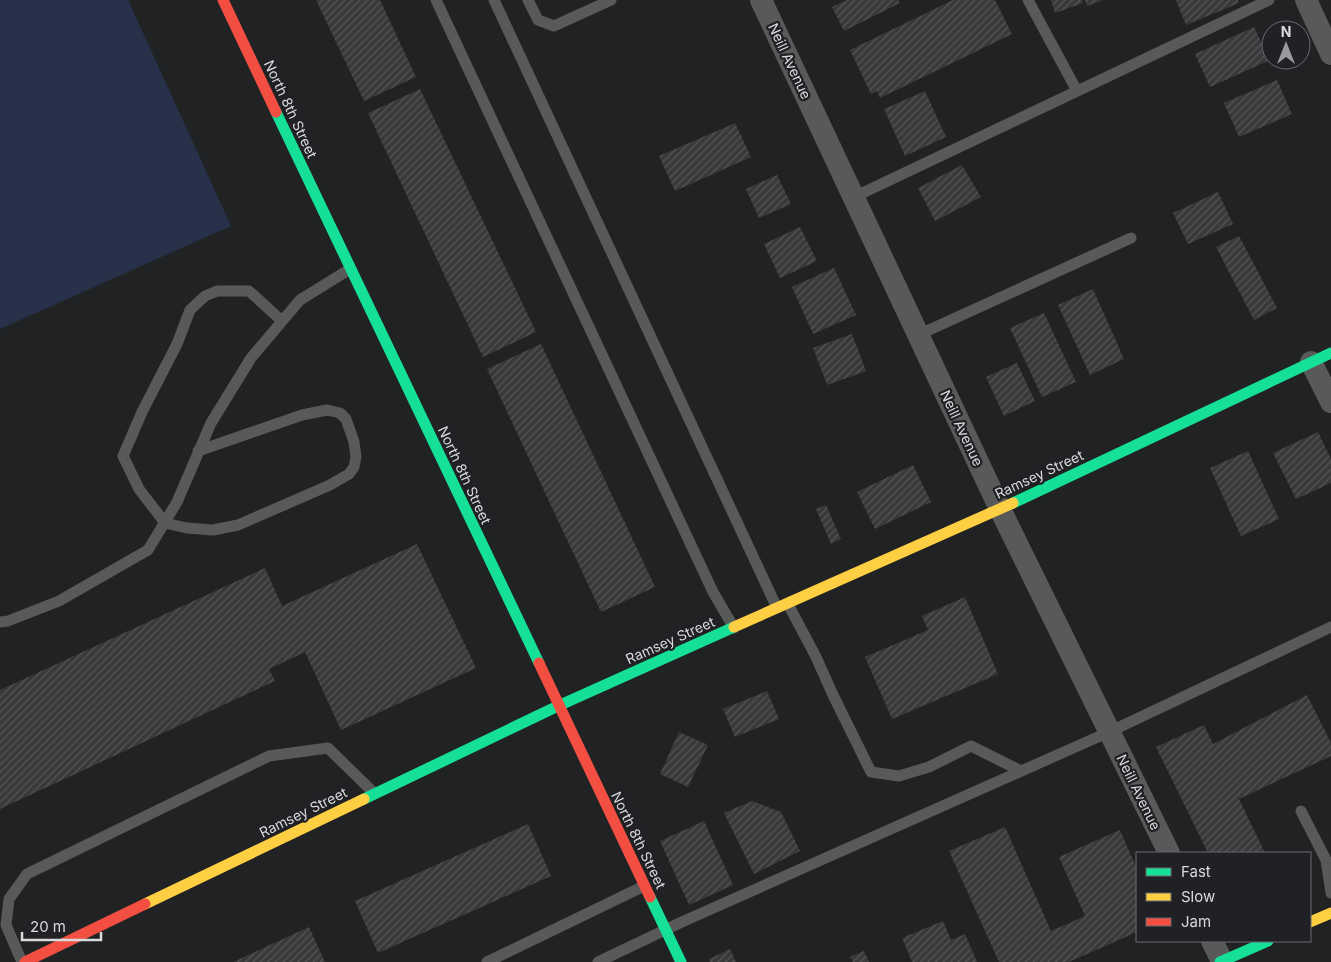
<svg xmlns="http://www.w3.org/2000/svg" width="1331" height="962" font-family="Inter,sans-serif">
	<defs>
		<pattern id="building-hatch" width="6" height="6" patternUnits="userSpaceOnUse" patternTransform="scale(1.25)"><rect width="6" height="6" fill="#38393a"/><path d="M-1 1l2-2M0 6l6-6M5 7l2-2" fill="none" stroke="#545556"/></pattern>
	</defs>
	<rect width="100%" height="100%" fill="#212223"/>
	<path fill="#27324a" d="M0 0H128L231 226 0 329Z"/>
	<path fill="url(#building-hatch)" d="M316 0H380L416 77 364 101Z
		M847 0H898L900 3 844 31 832 7Z
		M953 0H995L1012 34 880 98 877 91 871 94 850 50Z
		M1051 0H1082L1083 3 1055 13Z
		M1085 0H1103L1087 6Z
		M1176 0H1238L1239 3 1186 25Z
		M1254 27 1270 60 1210 87 1195 54Z
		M1277 80 1292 114 1239 137 1224 103Z
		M420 89 536 332 483 357 368 113Z
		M925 91 946 137 905 156 884 109Z
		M735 123 751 157 675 191 659 156Z
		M962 165 981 197 935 221 918 188Z
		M777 175 791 204 759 218 746 189Z
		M1218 192 1233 224 1188 244 1173 213Z
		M800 227 817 261 780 278 764 244Z
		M1239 236 1277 308 1254 320 1216 247Z
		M834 268 856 315 813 334 792 287Z
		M1093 289 1124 359 1090 375 1058 305Z
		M1044 313 1076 382 1042 397 1010 328Z
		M852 334 866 371 827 385 813 348Z
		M541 344 655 587 601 612 487 369Z
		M1017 363 1035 401 1004 416 986 377Z
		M1318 432 1331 459V483L1296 499 1273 453Z
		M1248 451 1279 519 1241 536 1210 468Z
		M913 465 931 502 875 529 857 492Z
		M826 505 841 539 831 544 816 509Z
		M417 544 476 668 341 730 305 652 269 669 275 681 0 809V690L265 568 282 606Z
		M965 597 998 674 892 719 865 657 928 630 922 616Z
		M767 691 779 719 735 737 723 709Z
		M1307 695 1331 743V756L1239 799 1265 853H1208L1156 747 1204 725 1213 744Z
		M679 732 708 745 688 787 660 774Z
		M752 801 781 812 800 851 754 874 724 813Z
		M704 821 733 885 689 905 660 841Z
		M528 824 551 876 378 953 355 901Z
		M1005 827 1051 931 1085 916 1059 857 1120 830 1137 869V932L1069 962H999L949 851Z
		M943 921 951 940 965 934 977 962H912L902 938Z
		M309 927 325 962H233Z
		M730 949 736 962H710L709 959Z
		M864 951 869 962H853L850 957Z"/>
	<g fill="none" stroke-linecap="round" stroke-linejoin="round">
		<path stroke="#585959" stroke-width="11" d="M436 0 713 592 734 628
			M494 0 777 608
			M528 0 538 20 554 26 611 0
			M1028 0 1077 91
			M854 197 1269 0
			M918 335 1131 238
			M198 451 302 415 327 410 340 413 346 419 354 442 356 457 354 467 349 474 330 485 238 525 213 530 187 528 165 523 139 489 123 456 142 412 177 344 190 310 205 296 217 291H249L282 321
			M788 604 816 657 833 695 871 772 899 776 929 767 971 746 1021 771
			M0 622 8 621 59 601 148 550 177 502 211 423 251 358 300 300 350 269
			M1301 811 1326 860 1331 893
			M22 962 6 925 9 899 27 874 269 756 328 748 374 793
			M487 962 644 886
			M598 962 684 921 1109 732 1331 627"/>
		<path stroke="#585959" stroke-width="22" d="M761 0 1000 509 1169 853
			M1306 0 1331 54
			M1311 362 1331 402
			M1212 941 1222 961"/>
		<path stroke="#16e098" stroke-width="11" d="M276 112 539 663
			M1013 503 1331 353
			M364 799 558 706 734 627
			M650 897 681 962
			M1220 962 1268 941"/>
		<path stroke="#ffcf43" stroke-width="11" d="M734 627 1013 503
			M145 904 364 799
			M1310 922 1331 913"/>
		<path stroke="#f24e42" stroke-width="11" d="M223 0 276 112
			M539 663 650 897
			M25 962 145 904"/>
	</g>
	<g text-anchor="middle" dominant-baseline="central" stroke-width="4.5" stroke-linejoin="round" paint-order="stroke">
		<g font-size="14" fill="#d9dadc" stroke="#202124">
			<text transform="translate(790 61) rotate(65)">Neill Avenue</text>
			<text transform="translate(291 109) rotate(65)">North 8th Street</text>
			<text transform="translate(962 428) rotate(65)">Neill Avenue</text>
			<text transform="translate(1039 474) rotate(-25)">Ramsey Street</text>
			<text transform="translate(465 475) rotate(65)">North 8th Street</text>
			<text transform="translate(670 640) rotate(-24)">Ramsey Street</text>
			<text transform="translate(1139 792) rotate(64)">Neill Avenue</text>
			<text transform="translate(303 812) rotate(-26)">Ramsey Street</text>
			<text transform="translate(639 840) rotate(64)">North 8th Street</text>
		</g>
	</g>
	<rect x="1136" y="852" width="175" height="90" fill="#202124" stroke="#6a6b6e"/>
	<rect x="1146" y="868" width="25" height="8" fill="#16e098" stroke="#6a6b6e"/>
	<text x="1181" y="877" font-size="15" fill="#d9dadc">Fast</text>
	<rect x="1146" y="893" width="25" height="8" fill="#ffcf43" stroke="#6a6b6e"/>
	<text x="1181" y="902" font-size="15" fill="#d9dadc">Slow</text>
	<rect x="1146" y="918" width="25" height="8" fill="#f24e42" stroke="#6a6b6e"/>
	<text x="1181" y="927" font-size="15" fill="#d9dadc">Jam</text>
	<g transform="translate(1286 45)"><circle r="24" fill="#202124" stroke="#6a6b6e"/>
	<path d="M0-4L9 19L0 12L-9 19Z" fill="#999a9b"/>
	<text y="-8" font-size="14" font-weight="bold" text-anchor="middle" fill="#d9dadc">N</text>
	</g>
	<path d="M22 932v8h79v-8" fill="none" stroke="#d9dadc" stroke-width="2.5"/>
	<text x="30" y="932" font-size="15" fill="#d9dadc" stroke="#202124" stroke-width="4" paint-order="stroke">20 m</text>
</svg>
